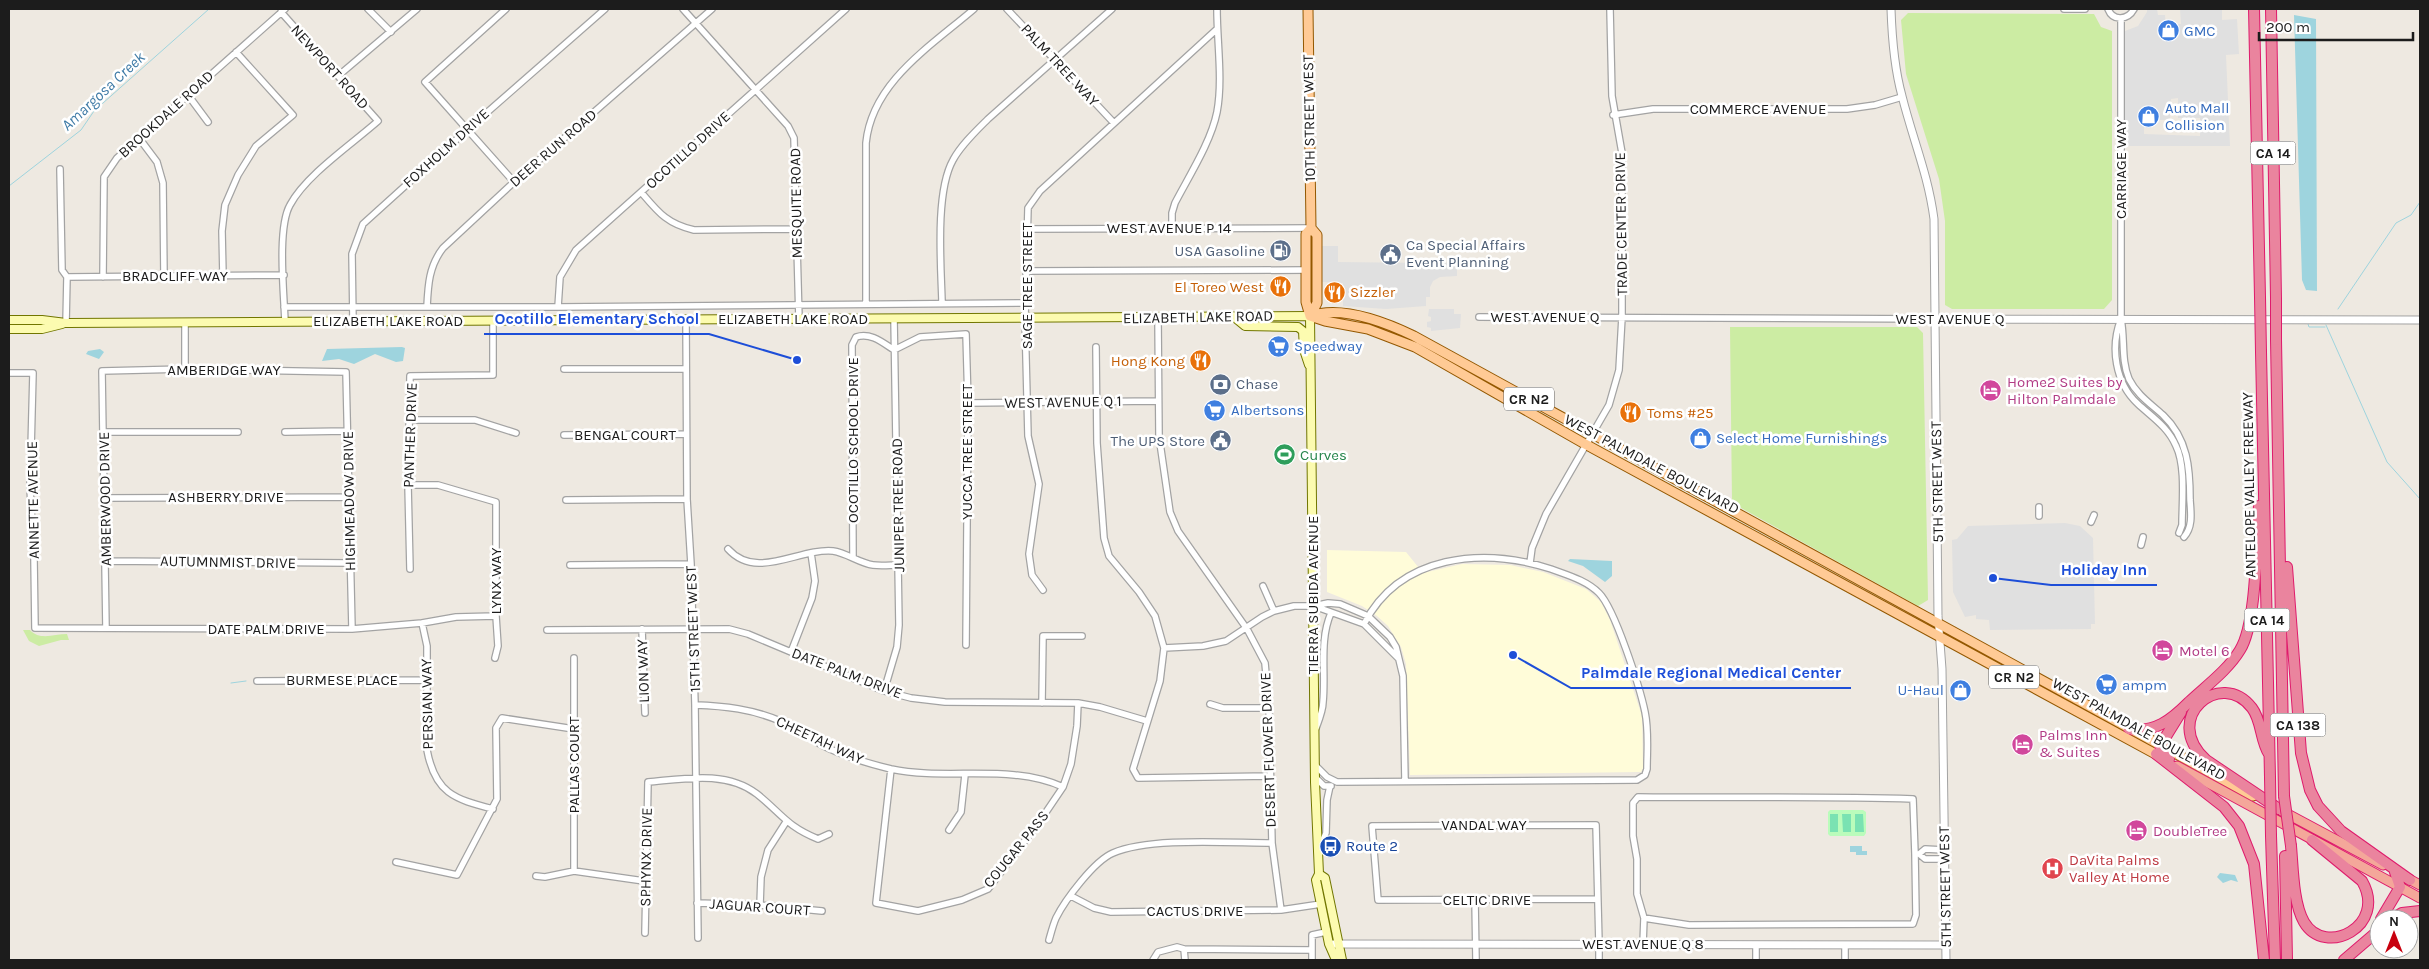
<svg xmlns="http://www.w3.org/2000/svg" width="2429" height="969" font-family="Karla,sans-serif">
	<rect width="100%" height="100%" fill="#eee9e1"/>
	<path fill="#fffcd9" d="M1327 550 1406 552 1423 573 1462 564 1510 565 1543 572 1586 589 1601 602 1610 620 1642 716 1643 768 1641 772 1410 775 1406 664 1401 647 1388 626 1377 616 1362 606 1327 592Z"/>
	<path fill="#cceca3" d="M1908 13 2094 14 2101 27 2112 31V300L2104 309H1952L1945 305V221L1939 179 1906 74 1901 20Z
		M1730 327H1917L1923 333 1928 600 1918 606 1732 503Z
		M23 630H30C40 641 54 634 67 634L69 640H61L39 646 29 641Z"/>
	<path fill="#bafcbb" d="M1830 810H1863L1866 812V833L1864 836H1830L1828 834V812Z"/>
	<path fill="#7ae2b2" d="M1830 814H1838V832H1830Z
		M1842 814H1851V832H1843Z
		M1855 814H1863L1864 832H1855Z"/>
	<path fill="#e0e0e0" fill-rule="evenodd" d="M2147 9H2157L2158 15H2165L2167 39H2171V24H2181L2180 9H2222V20L2237 19 2239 54 2226 55 2230 146H2125V31L2138 26 2147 12ZM2178 98V118H2200V136L2144 134V112H2149V116L2153 117 2154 120H2170L2171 99Z
		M1322 246H1338V262L1424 263 1427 266 1432 262 1457 263V276L1440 277 1433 281 1430 287V297H1426V306L1386 309 1343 306V283L1322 282Z
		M1429 309H1454V314H1461L1460 328 1431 331V328L1427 327V322L1431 321V317L1428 316Z
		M2065 523 2080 526 2093 538 2095 624H2091V629L1990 630 1989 620 1976 619V615L1965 617 1953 592 1952 540 1957 539 1968 526Z"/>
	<path fill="#9ed4de" d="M2294 15 2316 19 2317 291 2306 290 2302 280Z
		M402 347 405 348 403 361 396 362 375 354 354 364 339 359 322 361 327 349Z
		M100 349 104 352 99 359 86 354 88 351Z
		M1570 559 1612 561V576L1605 582 1583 566 1568 561Z
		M1850 846H1862V851H1867V855H1856V852H1850Z
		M2220 873 2235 875 2238 882 2231 880 2223 883 2217 877Z"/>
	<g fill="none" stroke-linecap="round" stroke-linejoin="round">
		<path stroke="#9ed4de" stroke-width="1" d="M9 186 81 130 94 111 209 9
			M2338 309 2396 223 2411 215 2420 202
			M2308 324 2309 327H2325
			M2326 325 2387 462 2420 499
			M231 683 246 681"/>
		<defs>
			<path id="minor" d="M368 9 391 32
				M506 9 425 82 514 182
				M683 9 788 126 794 138 799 319
				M1007 9 1113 122
				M2064 9H2085
				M2108 9C2113 22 2128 20 2134 9
				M281 12 378 121C352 144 306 175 290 205 277 228 284 294 285 322
				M2121 19V319C2125 339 2121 360 2129 379 2137 395 2151 404 2163 415 2188 439 2190 468 2190 500 2191 513 2193 527 2184 537
				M338 76 417 9
				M188 95 208 122
				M1613 115 1653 109H1847L1875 105 1902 97
				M139 138 157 162 163 183 164 277
				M60 169 62 270 67 277
				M641 192C658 212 667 224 694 230L797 229
				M1172 228V213L1175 203C1189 176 1211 142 1217 112 1223 80 1217 42 1217 9
				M1027 229 1311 228
				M1026 271 1306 270
				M223 276 222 231 225 205 238 175 256 146 293 115 236 52
				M67 277 284 275
				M103 277 104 177 117 158 285 9
				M942 302C941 265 935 192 953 160 961 145 976 131 988 119L1112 9
				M866 304V143C872 82 931 46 974 9
				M284 307H558L1026 303
				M427 307C428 285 429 266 443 248L514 182 712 9
				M558 307 560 277 576 250 846 9
				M1479 317 1936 319
				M1158 318 1159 436 1170 512 1178 531 1247 629 1265 663 1269 708 1272 843 1281 910
				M686 319 687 499 691 564 695 705 698 938
				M2121 319C2110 347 2115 383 2138 404 2152 417 2168 427 2176 446 2186 466 2182 503 2182 525L2179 533
				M353 321 352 254 363 224 467 130 605 9
				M66 323 67 277
				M1096 347 1097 443 1104 538 1109 556 1139 592 1155 616 1164 648 1160 681 1133 769 1138 778 1270 776
				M185 369V323
				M564 369H686
				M9 373H33L30 488 34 559 35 628 352 629 422 623 456 617 496 616
				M968 403 1158 401
				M408 420H475L516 433
				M104 432H238
				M285 432 347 431
				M564 435 686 434
				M408 485H438L496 502V616L498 646 495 658
				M104 498 348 497
				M566 500 687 499
				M2039 507V516
				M2091 522 2094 515
				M2141 545 2143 537
				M728 549C757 581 798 548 833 551 847 553 859 563 873 565 881 566 891 565 899 565
				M853 557 852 345 856 337C870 332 882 342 894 350L920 337 966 334 968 403 966 645
				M105 561 350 563
				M1530 563 1532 548 1546 514 1609 405 1619 370 1622 317V153L1612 96 1610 9
				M570 565 691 564
				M410 569 408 485 410 376 493 375V320
				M1263 586 1274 611
				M1043 590 1032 575 1029 554 1039 484 1028 436 1025 318 1028 208 1040 191 1217 29
				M1314 606 1364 624 1398 658
				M422 623 427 646V750C435 793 454 799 493 809
				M106 628 102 371 185 369 346 372 352 629
				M642 629 645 713
				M547 630 729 629 748 634 884 691 911 698 945 702 1078 703 1100 707 1147 721
				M1164 648 1203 646 1226 641 1262 617 1274 611 1294 606H1314L1328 603 1340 604 1368 616 1390 637 1396 647 1403 676 1405 781
				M791 652 812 598 815 581 811 553
				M574 658V871
				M257 681 427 680
				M884 691 897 647 899 625 894 318
				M1042 703 1043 636H1082
				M1210 704 1223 708H1269
				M695 705C725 706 752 709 780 721 794 727 807 736 820 744 842 756 866 763 891 769 947 781 1010 763 1063 787
				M1316 728C1319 720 1323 710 1323 702 1326 673 1319 640 1331 613
				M1315 765 1327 777 1337 782 1637 780 1645 775 1647 769C1647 751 1649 731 1645 712 1640 688 1615 609 1599 593 1586 580 1567 575 1551 569 1483 547 1400 554 1364 624
				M891 769 876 903 918 911 962 900 988 889 1040 821 1063 787 1071 764 1077 726 1078 703
				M1315 777 1324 786H1331
				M949 830 961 812 965 775
				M1944 850 1925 849 1919 854 1925 859H1944
				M1318 851 1326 833 1327 800 1330 786
				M1915 854 1916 915 1913 924 1689 925 1644 918 1637 894V859L1633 836V803L1638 797C1730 798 1821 796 1913 799L1915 854H1919
				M396 862 457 875 497 799 496 728 502 718 574 729
				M536 876 545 877 574 871 644 881
				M1071 896 1094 908 1111 912 1281 910 1321 904
				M1597 899 1378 900 1372 826 1596 825 1599 944
				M1475 900 1476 960
				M697 903 760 905 822 911
				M760 905 761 877 768 850 786 822
				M645 933 648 782C683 779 726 770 757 794 781 813 786 826 818 839L829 834
				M1049 940C1051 933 1053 925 1056 918 1065 900 1094 861 1113 853 1150 837 1229 843 1272 843
				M1599 944V960
				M1643 944 1644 918
				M1756 945V960
				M1845 945V960
				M1153 960 1158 952 1177 947 1184 949
				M1185 960 1184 949 1312 950
				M1312 960V935L1326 932"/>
			<path id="tertiary" d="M1891 9C1892 39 1894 67 1902 96 1913 140 1928 174 1934 219L1938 616 1942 669 1946 960
				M1936 319 2420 320
				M1333 944 1946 945"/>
			<path id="secondary" d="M1234 317 1245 326 1298 327 1303 331 1304 350 1309 365
				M9 320H42L66 323 1310 316 1315 782 1319 874 1316 880 1329 944 1336 960
				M9 329H42L62 324
				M1319 874 1325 878 1342 960"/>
			<path id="primary" d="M1308 9 1311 228 1317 235V303L1310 316
				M1310 316C1342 305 1385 322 1414 336L2253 796
				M1310 316 1325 321 1368 329 1415 347 1585 444 2161 757
				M1310 316 1306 302V234L1311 228"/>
			<path id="trunk" d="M2177 766 2420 898
				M2282 811 2383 865
				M2405 877 2420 885"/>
			<path id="motorway" d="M2254 9 2260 297
				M2271 9 2276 298
				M2276 340 2284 796
				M2261 352 2270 777
				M2287 567 2301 753 2310 790 2318 806 2341 831 2410 880
				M2129 729C2155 733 2171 720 2189 702 2206 686 2228 670 2240 650 2257 623 2256 541 2259 506
				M2156 754 2224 807 2239 826 2254 864 2264 960
				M2269 754C2260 740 2262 721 2252 708 2221 667 2160 718 2206 760L2279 809
				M2169 759 2160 746 2181 712
				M2271 836 2275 960
				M2291 846C2293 867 2293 903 2304 922 2325 958 2388 926 2362 881L2312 840
				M2285 856 2287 960
				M2381 919 2400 887 2395 872
				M2392 919 2402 913 2420 911
				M2344 960 2379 930"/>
		</defs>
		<use href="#minor" stroke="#a3a3a3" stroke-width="8"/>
		<use href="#tertiary" stroke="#a3a3a3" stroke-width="9"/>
		<use href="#secondary" stroke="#717600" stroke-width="10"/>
		<use href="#primary" stroke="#945800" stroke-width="11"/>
		<use href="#trunk" stroke="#df1b6c" stroke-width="11"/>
		<use href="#motorway" stroke="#df1b6c" stroke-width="12"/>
		<use href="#minor" stroke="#fff" stroke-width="5.5"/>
		<use href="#tertiary" stroke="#fff" stroke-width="7"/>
		<use href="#secondary" stroke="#fcfbb0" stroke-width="8"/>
		<use href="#primary" stroke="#ffca95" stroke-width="9"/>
		<use href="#trunk" stroke="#f4a79a" stroke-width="9"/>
		<use href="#motorway" stroke="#ea849e" stroke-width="10"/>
		<defs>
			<path id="motorway-bridge" d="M2260 297 2261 352
				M2276 298V340
				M2270 777 2271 836
				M2284 796 2291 846"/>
		</defs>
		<use href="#motorway-bridge" stroke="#df1b6c" stroke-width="12" stroke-linecap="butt"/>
		<use href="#motorway-bridge" stroke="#ea849e" stroke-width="10"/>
	</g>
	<defs>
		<symbol id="shop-disc" viewBox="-11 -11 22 22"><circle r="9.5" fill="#3f7fe0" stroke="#fff"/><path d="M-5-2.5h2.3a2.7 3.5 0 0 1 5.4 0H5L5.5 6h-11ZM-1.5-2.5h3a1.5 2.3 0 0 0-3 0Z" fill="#fff"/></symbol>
		<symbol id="fuel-disc" viewBox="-11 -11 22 22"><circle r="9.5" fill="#5c6f8a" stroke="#fff"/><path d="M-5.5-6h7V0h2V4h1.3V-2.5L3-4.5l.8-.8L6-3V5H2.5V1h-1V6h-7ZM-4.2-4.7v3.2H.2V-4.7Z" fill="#fff"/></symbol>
		<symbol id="civic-disc" viewBox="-11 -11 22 22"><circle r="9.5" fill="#5c6f8a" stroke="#fff"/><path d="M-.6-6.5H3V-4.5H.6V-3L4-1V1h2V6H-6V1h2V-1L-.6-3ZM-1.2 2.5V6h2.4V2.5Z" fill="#fff"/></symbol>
		<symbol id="restaurant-disc" viewBox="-11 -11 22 22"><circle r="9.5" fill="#e8710a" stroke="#fff"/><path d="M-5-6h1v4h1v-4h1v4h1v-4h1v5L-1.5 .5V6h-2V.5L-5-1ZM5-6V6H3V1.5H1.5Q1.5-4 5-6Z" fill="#fff"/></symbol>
		<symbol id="supermarket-disc" viewBox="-11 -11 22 22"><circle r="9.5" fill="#3f7fe0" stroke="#fff"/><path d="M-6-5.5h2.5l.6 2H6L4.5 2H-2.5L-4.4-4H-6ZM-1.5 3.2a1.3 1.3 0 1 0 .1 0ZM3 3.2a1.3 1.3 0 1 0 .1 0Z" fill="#fff"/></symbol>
		<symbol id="bank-disc" viewBox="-11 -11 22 22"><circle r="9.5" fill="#5c6f8a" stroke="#fff"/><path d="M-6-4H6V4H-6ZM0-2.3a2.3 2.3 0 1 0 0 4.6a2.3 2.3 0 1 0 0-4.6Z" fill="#fff"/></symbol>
		<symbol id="hotel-disc" viewBox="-11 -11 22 22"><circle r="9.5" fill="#d1479c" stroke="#fff"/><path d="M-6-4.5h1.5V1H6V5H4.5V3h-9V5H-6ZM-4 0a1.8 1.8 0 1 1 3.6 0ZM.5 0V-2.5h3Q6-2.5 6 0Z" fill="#fff"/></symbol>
		<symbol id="stadium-disc" viewBox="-11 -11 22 22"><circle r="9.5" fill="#2e9e5b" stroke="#fff"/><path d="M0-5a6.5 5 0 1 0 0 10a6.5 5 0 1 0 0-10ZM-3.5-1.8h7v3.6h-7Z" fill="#fff"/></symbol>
		<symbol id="bus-disc" viewBox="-11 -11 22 22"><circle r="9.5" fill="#1a4fb4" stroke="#fff"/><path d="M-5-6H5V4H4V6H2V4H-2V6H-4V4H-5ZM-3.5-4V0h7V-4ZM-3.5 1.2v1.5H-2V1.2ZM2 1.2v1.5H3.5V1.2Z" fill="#fff"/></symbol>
		<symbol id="hospital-disc" viewBox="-11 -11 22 22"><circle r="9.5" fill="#e0444e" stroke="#fff"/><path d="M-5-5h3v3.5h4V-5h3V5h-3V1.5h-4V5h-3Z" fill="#fff"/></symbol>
	</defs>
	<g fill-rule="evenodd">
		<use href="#shop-disc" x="2156" y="18" width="25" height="25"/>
		<use href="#shop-disc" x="2136" y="104" width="25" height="25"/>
		<use href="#fuel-disc" x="1268" y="238" width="25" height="25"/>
		<use href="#civic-disc" x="1378" y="242" width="25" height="25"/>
		<use href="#restaurant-disc" x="1268" y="274" width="25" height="25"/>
		<use href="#restaurant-disc" x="1322" y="280" width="25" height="25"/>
		<use href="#supermarket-disc" x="1266" y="334" width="25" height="25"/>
		<use href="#restaurant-disc" x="1188" y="348" width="25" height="25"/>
		<use href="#bank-disc" x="1208" y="372" width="25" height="25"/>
		<use href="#hotel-disc" x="1978" y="378" width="25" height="25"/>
		<use href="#supermarket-disc" x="1202" y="398" width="25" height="25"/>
		<use href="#restaurant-disc" x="1618" y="400" width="25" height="25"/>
		<use href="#shop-disc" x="1688" y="426" width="25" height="25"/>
		<use href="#civic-disc" x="1208" y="428" width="25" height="25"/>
		<use href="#stadium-disc" x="1272" y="442" width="25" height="25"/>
		<use href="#hotel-disc" x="2150" y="638" width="25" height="25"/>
		<use href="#supermarket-disc" x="2094" y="672" width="25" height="25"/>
		<use href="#shop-disc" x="1948" y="678" width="25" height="25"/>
		<use href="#hotel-disc" x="2010" y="732" width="25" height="25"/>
		<use href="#hotel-disc" x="2124" y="818" width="25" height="25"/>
		<use href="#bus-disc" x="1318" y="834" width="25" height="25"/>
		<use href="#hospital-disc" x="2040" y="856" width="25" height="25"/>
	</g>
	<g text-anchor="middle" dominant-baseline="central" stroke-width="5" stroke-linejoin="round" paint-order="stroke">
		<g fill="#fff" stroke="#606060" stroke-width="1">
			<rect x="2250.5" y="141.5" width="45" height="23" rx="4"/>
			<rect x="1504" y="387.5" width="50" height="23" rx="4"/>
			<rect x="2244.5" y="608.5" width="45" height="23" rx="4"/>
			<rect x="1989" y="665.5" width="50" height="23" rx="4"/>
			<rect x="2270.5" y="713.5" width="55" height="23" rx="4"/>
		</g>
		<g font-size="14" font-weight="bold" fill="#1c1c1c">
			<text x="2273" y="153">CA 14</text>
			<text x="1529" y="399">CR N2</text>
			<text x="2267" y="620">CA 14</text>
			<text x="2014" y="677">CR N2</text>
			<text x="2298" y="725">CA 138</text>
		</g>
		<g font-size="15" fill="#366cbe" stroke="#fff" text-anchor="start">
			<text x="2184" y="31">GMC</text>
			<text x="2165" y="108">Auto Mall<tspan x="2165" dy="17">Collision</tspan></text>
			<text x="1294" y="346">Speedway</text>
			<text x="1231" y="410">Albertsons</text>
			<text x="1716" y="438">Select Home Furnishings</text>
			<text x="2122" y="685">ampm</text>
			<text x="1944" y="690" text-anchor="end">U-Haul</text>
		</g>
		<g font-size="15" fill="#1c1c1c" stroke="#fff">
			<text transform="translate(1060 65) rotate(47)">PALM TREE WAY</text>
			<text transform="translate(330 67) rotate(48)">NEWPORT ROAD</text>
			<text x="1758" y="109">COMMERCE AVENUE</text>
			<text transform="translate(166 114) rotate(-42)">BROOKDALE ROAD</text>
			<text transform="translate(1309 118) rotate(-91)">10TH STREET WEST</text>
			<text transform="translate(446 148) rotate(-42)">FOXHOLM DRIVE</text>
			<text transform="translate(553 148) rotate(-41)">DEER RUN ROAD</text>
			<text transform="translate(688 150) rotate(-42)">OCOTILLO DRIVE</text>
			<text transform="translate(2121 169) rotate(-90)">CARRIAGE WAY</text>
			<text transform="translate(796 203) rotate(-91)">MESQUITE ROAD</text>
			<text transform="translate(1621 224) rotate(-91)">TRADE CENTER DRIVE</text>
			<text x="1169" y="228">WEST AVENUE P 14</text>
			<text x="175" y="276">BRADCLIFF WAY</text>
			<text transform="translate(1027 286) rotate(-90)">SAGE TREE STREET</text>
			<text transform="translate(1198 317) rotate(-1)">ELIZABETH LAKE ROAD</text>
			<text x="1545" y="317">WEST AVENUE Q</text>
			<text x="793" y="319">ELIZABETH LAKE ROAD</text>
			<text x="1950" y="319">WEST AVENUE Q</text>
			<text x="388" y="321">ELIZABETH LAKE ROAD</text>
			<text x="224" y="370">AMBERIDGE WAY</text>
			<text transform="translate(1063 402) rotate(-1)">WEST AVENUE Q 1</text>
			<text transform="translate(410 435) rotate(-88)">PANTHER DRIVE</text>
			<text x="625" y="435">BENGAL COURT</text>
			<text transform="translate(853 440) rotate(-90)">OCOTILLO SCHOOL DRIVE</text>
			<text transform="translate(967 452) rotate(-90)">YUCCA TREE STREET</text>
			<text transform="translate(1652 464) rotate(28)">WEST PALMDALE BOULEVARD</text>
			<text transform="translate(1937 482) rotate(-91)">5TH STREET WEST</text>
			<text transform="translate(2249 485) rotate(-91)">ANTELOPE VALLEY FREEWAY</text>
			<text x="226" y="497">ASHBERRY DRIVE</text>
			<text transform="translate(105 499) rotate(-91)">AMBERWOOD DRIVE</text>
			<text transform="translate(33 500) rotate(-91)">ANNETTE AVENUE</text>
			<text transform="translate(349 501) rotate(-91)">HIGHMEADOW DRIVE</text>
			<text transform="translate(898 505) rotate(-91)">JUNIPER TREE ROAD</text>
			<text transform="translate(228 562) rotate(1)">AUTUMNMIST DRIVE</text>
			<text transform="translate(496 581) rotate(-90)">LYNX WAY</text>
			<text transform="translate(1313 595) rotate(-90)">TIERRA SUBIDA AVENUE</text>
			<text x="266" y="629">DATE PALM DRIVE</text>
			<text transform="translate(693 629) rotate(-92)">15TH STREET WEST</text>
			<text transform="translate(643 671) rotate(-92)">LION WAY</text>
			<text transform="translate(847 673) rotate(21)">DATE PALM DRIVE</text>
			<text x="342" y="680">BURMESE PLACE</text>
			<text transform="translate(427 704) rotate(-91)">PERSIAN WAY</text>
			<text transform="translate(2139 729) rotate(29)">WEST PALMDALE BOULEVARD</text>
			<text transform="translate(820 740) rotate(25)">CHEETAH WAY</text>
			<text transform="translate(1268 750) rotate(-92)">DESERT FLOWER DRIVE</text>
			<text transform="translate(574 765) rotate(-90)">PALLAS COURT</text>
			<text x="1484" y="825">VANDAL WAY</text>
			<text transform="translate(1016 849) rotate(-51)">COUGAR PASS</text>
			<text transform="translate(646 857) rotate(-89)">SPHYNX DRIVE</text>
			<text transform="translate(1945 887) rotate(-91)">5TH STREET WEST</text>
			<text x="1487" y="900">CELTIC DRIVE</text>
			<text transform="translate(760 907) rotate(4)">JAGUAR COURT</text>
			<text x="1195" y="911">CACTUS DRIVE</text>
			<text x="1643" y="944">WEST AVENUE Q 8</text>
		</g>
		<g font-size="15" fill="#4e5e75" stroke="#fff" text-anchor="start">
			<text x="1406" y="245">Ca Special Affairs<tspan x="1406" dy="17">Event Planning</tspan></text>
			<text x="1265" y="251" text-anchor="end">USA Gasoline</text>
			<text x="1236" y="384">Chase</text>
			<text x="1205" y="441" text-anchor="end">The UPS Store</text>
		</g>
		<g font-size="15" fill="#c56008" stroke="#fff" text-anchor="end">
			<text x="1264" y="287">El Toreo West</text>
			<text x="1350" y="292" text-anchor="start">Sizzler</text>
			<text x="1185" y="361">Hong Kong</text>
			<text x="1647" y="413" text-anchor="start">Toms #25</text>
		</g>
		<g font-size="15" fill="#b23c85" stroke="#fff" text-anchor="start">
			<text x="2007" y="382">Home2 Suites by<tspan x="2007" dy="17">Hilton Palmdale</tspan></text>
			<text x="2179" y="651">Motel 6</text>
			<text x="2039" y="735">Palms Inn<tspan x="2039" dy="17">&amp; Suites</tspan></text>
			<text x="2153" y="831">DoubleTree</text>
		</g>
		<g font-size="15" fill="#27864d" stroke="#fff" text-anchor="start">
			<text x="1300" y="455">Curves</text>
		</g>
		<g font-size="15" fill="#164399" stroke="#fff" text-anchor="start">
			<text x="1346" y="846">Route 2</text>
		</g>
		<g font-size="15" fill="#be3a42" stroke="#fff" text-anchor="start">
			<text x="2069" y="860">DaVita Palms<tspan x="2069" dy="17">Valley At Home</tspan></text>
		</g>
		<g font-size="16" font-style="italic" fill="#417ca7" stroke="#fff">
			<text transform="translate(103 91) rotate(-43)">Amargosa Creek</text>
		</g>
	</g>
	<path fill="none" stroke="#1d4ed8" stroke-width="2" d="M797 360L709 334H484M1993 578L2051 585H2157M1513 655L1571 688H1851"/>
	<g fill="#1d4ed8" stroke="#fff" stroke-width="2">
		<circle cx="797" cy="360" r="5"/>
		<circle cx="1993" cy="578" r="5"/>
		<circle cx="1513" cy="655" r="5"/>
	</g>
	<g font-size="16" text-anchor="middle" font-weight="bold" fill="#1d4ed8" stroke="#fff" stroke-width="5" stroke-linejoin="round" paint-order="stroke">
		<text x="597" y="324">Ocotillo Elementary School</text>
		<text x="2104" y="575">Holiday Inn</text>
		<text x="1711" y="678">Palmdale Regional Medical Center</text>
	</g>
	<rect width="2429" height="969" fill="none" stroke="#1c1c1c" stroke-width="20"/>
	<g transform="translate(2394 934)"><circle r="24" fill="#ffffff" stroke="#a4a4a4"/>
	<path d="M0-4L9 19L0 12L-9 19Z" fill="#c8000e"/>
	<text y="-8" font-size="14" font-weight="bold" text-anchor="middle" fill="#1c1c1c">N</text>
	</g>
	<path d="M2259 32v8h154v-8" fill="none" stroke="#1c1c1c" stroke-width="2.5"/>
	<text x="2266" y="32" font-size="15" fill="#1c1c1c" stroke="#ffffff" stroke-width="4" paint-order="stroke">200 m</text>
</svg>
